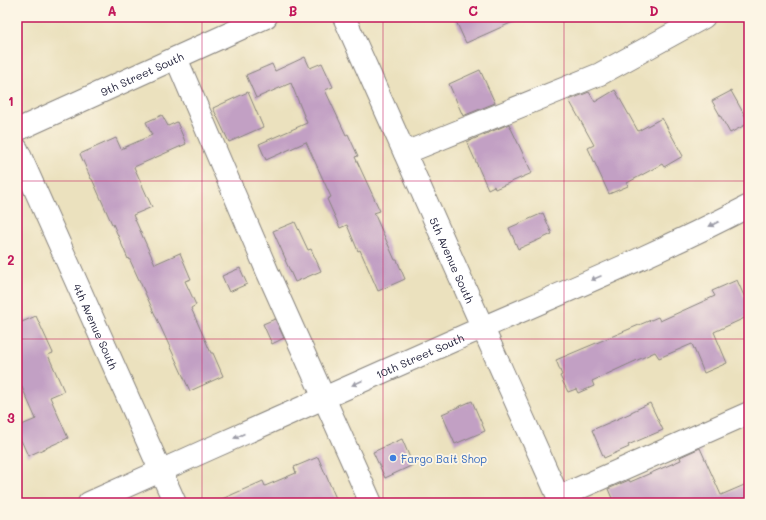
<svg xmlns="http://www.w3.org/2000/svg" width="766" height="520" font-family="Mali,sans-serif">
	<rect width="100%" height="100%" fill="#fcf5e5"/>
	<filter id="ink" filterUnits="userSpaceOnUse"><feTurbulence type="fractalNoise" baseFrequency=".025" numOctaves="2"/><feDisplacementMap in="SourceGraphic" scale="8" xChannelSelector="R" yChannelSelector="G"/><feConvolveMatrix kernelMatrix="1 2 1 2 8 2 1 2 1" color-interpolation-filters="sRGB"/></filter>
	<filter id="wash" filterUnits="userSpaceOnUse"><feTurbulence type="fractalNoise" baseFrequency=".012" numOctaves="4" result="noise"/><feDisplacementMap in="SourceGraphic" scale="16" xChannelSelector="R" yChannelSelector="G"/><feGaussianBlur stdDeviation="0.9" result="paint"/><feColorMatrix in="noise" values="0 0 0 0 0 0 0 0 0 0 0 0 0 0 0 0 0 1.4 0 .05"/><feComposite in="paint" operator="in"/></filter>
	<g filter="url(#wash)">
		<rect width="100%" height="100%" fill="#ebe1be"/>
		<g id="blocks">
			<path fill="#c2a0c4" d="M454 17H524L466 43Z
				M305 57 310 68 322 63 333 87 325 90 346 135 348 134 358 156 355 157 380 211 374 213 395 260H397L405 279 378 291 360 250 358 251 347 225 340 228 327 199 331 197 306 142 266 160 259 144 307 123 291 83 256 98 246 75 272 64 275 71Z
				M480 70 495 103 463 116 449 84Z
				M615 90 638 131 662 118 683 156 664 167 662 164 627 183 628 186 609 194 588 148 594 145 569 100 589 92 595 102Z
				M731 91 749 123 730 133 712 101Z
				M248 92 263 127 229 142 213 108Z
				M162 115 168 126 177 122 186 144 134 167 152 207 133 215 155 264 180 253 191 279 185 281 196 305 191 308 211 353H213L223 376 190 391 129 258 128 259 113 224H112L92 179H91L80 154 116 138 121 149 152 135 146 122Z
				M509 124 532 173 495 189 494 186 488 189 467 142Z
				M543 213 552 234 518 249 509 228Z
				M295 222 308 250 311 249 321 271 295 282 285 260H286L273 231Z
				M240 268 247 284 229 292 222 276Z
				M737 280 749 307V316L714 332 727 363 704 373 692 344 659 358 655 352 592 381 594 386 578 393 576 389 568 392 560 376 562 375 556 360 658 317 660 321 715 296 712 291Z
				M36 316 53 353 48 355 64 391 50 397 68 438 28 456 17 431V427L36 419 17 376V324Z
				M275 319 284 338 272 344 263 324Z
				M472 401 485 431 455 444 442 414Z
				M650 403 663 430 628 445 629 447 604 458 592 430 631 413V412Z
				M402 439 413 465 385 478 373 452Z
				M700 448 721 495 749 483V503H614L608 489 629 480 630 482 681 460 680 457Z
				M318 457 338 503H213L263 481 265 486 296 473 294 467Z"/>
		</g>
	</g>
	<g filter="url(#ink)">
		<use href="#blocks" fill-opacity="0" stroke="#86827c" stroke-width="1"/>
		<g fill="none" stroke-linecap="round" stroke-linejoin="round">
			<defs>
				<g id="minor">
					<path id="s1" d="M344 17 561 503"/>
					<path d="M176 58 268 273 371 503"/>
					<path id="s2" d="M17 130 266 17"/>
					<path id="s3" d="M17 149 175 503"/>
					<path d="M405 153 600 74 704 17"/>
					<path d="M559 497 749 413"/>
				</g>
				<g id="major">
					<path id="s4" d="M89 503C215 446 341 390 468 334 562 293 657 254 749 206"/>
				</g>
			</defs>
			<use href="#minor" stroke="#86827c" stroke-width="24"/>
			<use href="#major" stroke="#86827c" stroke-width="24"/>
			<use href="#minor" stroke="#fff" stroke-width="22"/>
			<use href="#major" stroke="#fff" stroke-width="22"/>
		</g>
		<defs><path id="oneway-solid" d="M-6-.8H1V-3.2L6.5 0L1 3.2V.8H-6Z"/></defs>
		<g fill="#9c9ca7">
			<use href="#oneway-solid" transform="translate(714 224) rotate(154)"/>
			<use href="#oneway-solid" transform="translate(596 278) rotate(157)"/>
			<use href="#oneway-solid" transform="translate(357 383) rotate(156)"/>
			<use href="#oneway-solid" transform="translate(239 436) rotate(156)"/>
		</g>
	</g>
	<path fill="none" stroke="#c2185b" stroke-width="1" stroke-opacity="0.55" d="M202 17V503M383 17V503M564 17V503M17 181H749M17 339H749"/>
	<circle fill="#3f7fe0" stroke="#fcf5e5" stroke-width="1.5" cx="393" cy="458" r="4"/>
	<g text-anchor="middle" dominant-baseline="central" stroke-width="3.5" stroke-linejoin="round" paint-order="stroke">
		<g font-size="11" fill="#22223b" stroke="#fcf5e5">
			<text stroke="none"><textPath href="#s2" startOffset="137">9th Street South</textPath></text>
			<text stroke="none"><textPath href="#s1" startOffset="266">5th Avenue South</textPath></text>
			<text stroke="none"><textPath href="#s3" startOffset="194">4th Avenue South</textPath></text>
			<text stroke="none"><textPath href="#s4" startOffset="362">10th Street South</textPath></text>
		</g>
		<g font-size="11" fill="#366cbe" stroke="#fcf5e5" text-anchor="start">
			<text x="401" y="458">Fargo Bait Shop</text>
		</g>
	</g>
	<rect width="766" height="520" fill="none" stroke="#fcf5e5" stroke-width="44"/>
	<rect x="22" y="22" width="722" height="476" fill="none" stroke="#c2185b" stroke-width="1.5"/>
	<g font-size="13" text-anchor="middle" font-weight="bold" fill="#c2185b">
		<text x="112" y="16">A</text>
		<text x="293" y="16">B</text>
		<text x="473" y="16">C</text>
		<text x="654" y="16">D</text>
		<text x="11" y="106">1</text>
		<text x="11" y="265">2</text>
		<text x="11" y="423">3</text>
	</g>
</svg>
